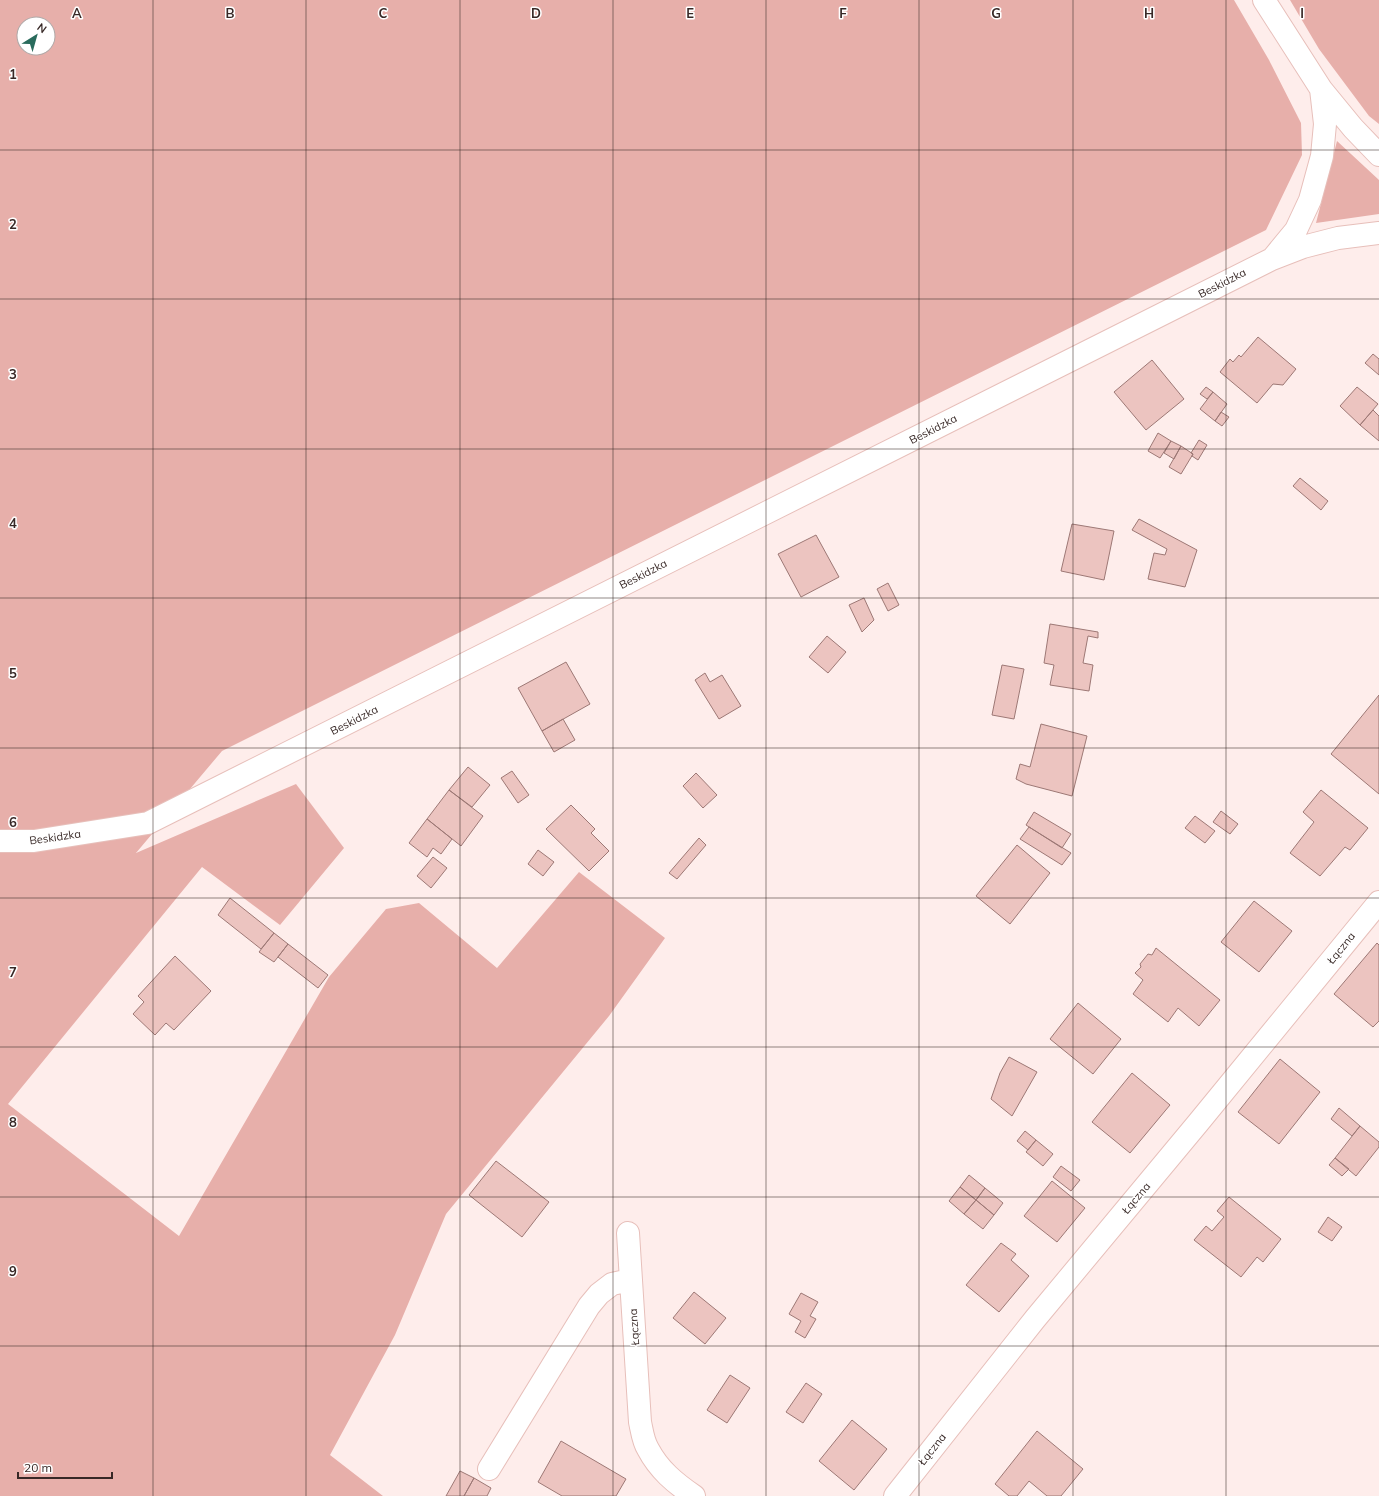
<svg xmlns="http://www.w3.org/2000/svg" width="1379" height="1496" font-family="Mulish,sans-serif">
	<rect width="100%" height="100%" fill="#feedeb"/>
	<path fill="#e7afaa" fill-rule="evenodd" d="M0 0H1234L1269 60 1301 123 1302 155 1266 230 222 751 136 853 296 784 344 848 280 925 202 867 8 1104 179 1236 329 977 386 909 419 903 497 968 579 872 665 938 609 1016 446 1214 395 1335 330 1455 383 1496H0ZM24 24H48V48H24Z
		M1290 0H1379V124L1369 116 1319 49Z
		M1337 141 1379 180V214L1316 223Z"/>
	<path fill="#ecc4c0" stroke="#9d7875" d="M1258 337 1296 369 1283 385 1273 384 1257 403 1220 372 1230 359 1233 362 1239 355 1241 357Z
		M1373 354 1379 359V375L1365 363Z
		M1152 360 1184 399 1146 430 1114 392Z
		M1206 387 1213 392 1207 399 1200 394Z
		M1357 387 1378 404 1360 425 1340 406Z
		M1213 392 1227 404 1215 421 1200 409Z
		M1373 410 1379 416V441L1360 425Z
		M1221 412 1229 417 1222 426 1215 421Z
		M1158 433 1171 441 1160 458 1148 451Z
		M1199 440 1207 445 1198 460 1192 456 1193 454 1191 453Z
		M1171 441 1181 446 1174 459 1164 453Z
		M1181 446 1193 454 1181 474 1169 467Z
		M1300 478 1328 501 1321 510 1293 486Z
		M1139 519 1197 550 1185 587 1148 579 1154 553 1165 555 1167 549 1132 530Z
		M1072 524 1114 531 1104 580 1061 571Z
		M816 535 839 577 801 597 778 554Z
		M888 583 899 605 888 611 877 589Z
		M864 598 874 620 862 632 849 605Z
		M1050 624 1098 632V638L1088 636 1083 663 1093 665 1089 691 1050 685 1054 665 1044 663Z
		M827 636 846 652 828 673 809 657Z
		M566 662 590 704 542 731 518 688Z
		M1002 665 1024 669 1014 719 992 715Z
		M705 673 710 682 722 675 741 706 719 719 695 680Z
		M1379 695V794L1331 754Z
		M563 719 575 740 554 752 542 731Z
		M1041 724 1087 736 1072 796 1026 784 1016 779 1020 764 1030 767Z
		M468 767 490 785 472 807 449 790Z
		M512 771 529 795 518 803 501 778Z
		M696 773 717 795 703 808 683 786Z
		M449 790 483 816 461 846 427 819Z
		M1321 790 1368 828 1350 850 1345 847 1320 876 1290 853 1314 822 1303 812Z
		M571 805 595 829 591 833 609 851 589 871 546 829Z
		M1221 811 1238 824 1230 834 1213 822Z
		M1034 812 1071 834 1062 848 1026 825Z
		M1195 816 1215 831 1205 843 1185 828Z
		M427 819 452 839 441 854 433 848 427 857 409 843Z
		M1029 827 1071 853 1062 865 1020 839Z
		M699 838 706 845 677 879 669 873Z
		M1017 845 1050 873 1010 924 976 896Z
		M538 850 554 862 543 876 528 864Z
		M433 857 447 868 431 888 417 876Z
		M230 898 274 933 261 949 218 915Z
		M1254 901 1292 931 1259 972 1221 942Z
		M274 933 288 944 274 962 259 952Z
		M1377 943 1379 945V1021L1373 1027 1334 994Z
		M288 944 328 975 318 988 278 957Z
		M1156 948 1220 1000 1199 1026 1178 1008 1168 1022 1133 994 1143 980 1135 973 1141 967 1140 964 1148 954 1152 955Z
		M175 956 211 991 174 1030 166 1023 155 1035 133 1014 144 1002 138 996Z
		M1078 1003 1121 1039 1093 1074 1050 1039Z
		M1009 1057 1037 1072 1012 1116 991 1099 1000 1073Z
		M1280 1059 1320 1092 1279 1144 1238 1112Z
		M1132 1073 1170 1105 1130 1153 1092 1122Z
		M1339 1108 1360 1126 1352 1136 1331 1119Z
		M1360 1126 1379 1142V1147L1356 1176 1335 1158Z
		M1025 1131 1036 1140 1028 1150 1017 1141Z
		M1036 1140 1053 1154 1043 1166 1026 1152Z
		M1335 1158 1349 1169 1342 1176 1329 1165Z
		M496 1161 549 1202 522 1237 469 1195Z
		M1061 1166 1080 1180 1071 1191 1053 1177Z
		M969 1175 985 1188 976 1200 960 1187Z
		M1052 1181 1085 1208 1057 1242 1024 1216Z
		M960 1187 976 1200 964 1214 949 1201Z
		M985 1188 1003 1203 994 1215 976 1200Z
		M1229 1197 1281 1239 1263 1262 1257 1257 1241 1277 1194 1240 1206 1226 1212 1231 1224 1217 1217 1211Z
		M976 1200 994 1215 983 1229 964 1214Z
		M1328 1217 1342 1227 1332 1241 1318 1232Z
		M1001 1243 1016 1254 1011 1260 1029 1276 999 1312 966 1285Z
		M694 1292 726 1318 705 1344 673 1318Z
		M801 1293 818 1302 810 1316 816 1319 805 1338 795 1332 801 1321 789 1314Z
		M730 1375 750 1388 727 1423 707 1410Z
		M806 1383 822 1394 803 1423 786 1412Z
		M852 1420 887 1449 854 1490 819 1461Z
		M1037 1431 1083 1469 1061 1496H1047L1029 1481 1017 1496H1009L995 1484Z
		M561 1441 626 1479 616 1496H562L538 1482Z
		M460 1471 474 1478 464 1496H446Z
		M474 1478 491 1488 487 1496H464Z"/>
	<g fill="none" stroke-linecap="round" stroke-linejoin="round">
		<defs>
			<path id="minor" d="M1264 0 1321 89 1353 128 1379 155
				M1273 258 1296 230 1310 200 1322 156 1325 124 1321 89
				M0 841H34L148 823 1272 259 1303 247 1338 238 1379 233
				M628 1233 640 1422C642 1431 643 1441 648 1449 659 1470 675 1483 694 1496
				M489 1469 589 1306 599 1294 612 1284 630 1280
				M895 1496 1035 1319 1198 1123 1379 902"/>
		</defs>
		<use href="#minor" stroke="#e7bfba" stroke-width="24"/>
		<use href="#minor" stroke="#fff" stroke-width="22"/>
	</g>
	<path fill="none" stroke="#372826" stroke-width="1" stroke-opacity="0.55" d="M153 0V1496M306 0V1496M460 0V1496M613 0V1496M766 0V1496M919 0V1496M1073 0V1496M1226 0V1496M0 150H1379M0 299H1379M0 449H1379M0 598H1379M0 748H1379M0 898H1379M0 1047H1379M0 1197H1379M0 1346H1379"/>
	<g text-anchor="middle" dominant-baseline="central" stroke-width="3" stroke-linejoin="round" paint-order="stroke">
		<g font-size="11" fill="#372826" stroke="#fff">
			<text transform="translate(1222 283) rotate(-27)">Beskidzka</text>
			<text transform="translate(933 429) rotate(-27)">Beskidzka</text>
			<text transform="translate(643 574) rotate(-27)">Beskidzka</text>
			<text transform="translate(354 720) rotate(-27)">Beskidzka</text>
			<text transform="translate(55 837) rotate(-8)">Beskidzka</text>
			<text transform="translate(1341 948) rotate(-51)">Łączna</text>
			<text transform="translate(1136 1198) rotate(-50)">Łączna</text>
			<text transform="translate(634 1327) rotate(-94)">Łączna</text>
			<text transform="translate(932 1449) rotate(-52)">Łączna</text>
		</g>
	</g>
	<g font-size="13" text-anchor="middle" font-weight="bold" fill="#372826" stroke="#fff" stroke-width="3" stroke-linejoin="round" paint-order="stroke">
		<text x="77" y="18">A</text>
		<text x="230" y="18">B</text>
		<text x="383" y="18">C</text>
		<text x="536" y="18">D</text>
		<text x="690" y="18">E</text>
		<text x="843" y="18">F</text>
		<text x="996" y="18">G</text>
		<text x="1149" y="18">H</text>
		<text x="1302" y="18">I</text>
		<text x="13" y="79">1</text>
		<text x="13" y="229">2</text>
		<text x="13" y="379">3</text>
		<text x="13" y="528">4</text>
		<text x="13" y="678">5</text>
		<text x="13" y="827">6</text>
		<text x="13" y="977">7</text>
		<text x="13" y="1127">8</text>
		<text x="13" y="1276">9</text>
	</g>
	<g transform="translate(36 36) rotate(37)"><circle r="19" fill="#ffffff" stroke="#afa9a8"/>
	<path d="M0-3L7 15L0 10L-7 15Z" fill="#296b5c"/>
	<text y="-6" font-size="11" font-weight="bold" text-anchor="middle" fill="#372826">N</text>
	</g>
	<path d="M18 1472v6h94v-6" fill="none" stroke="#372826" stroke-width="2"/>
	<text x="24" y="1472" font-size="12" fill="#372826" stroke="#ffffff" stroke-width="3" paint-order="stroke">20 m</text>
</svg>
